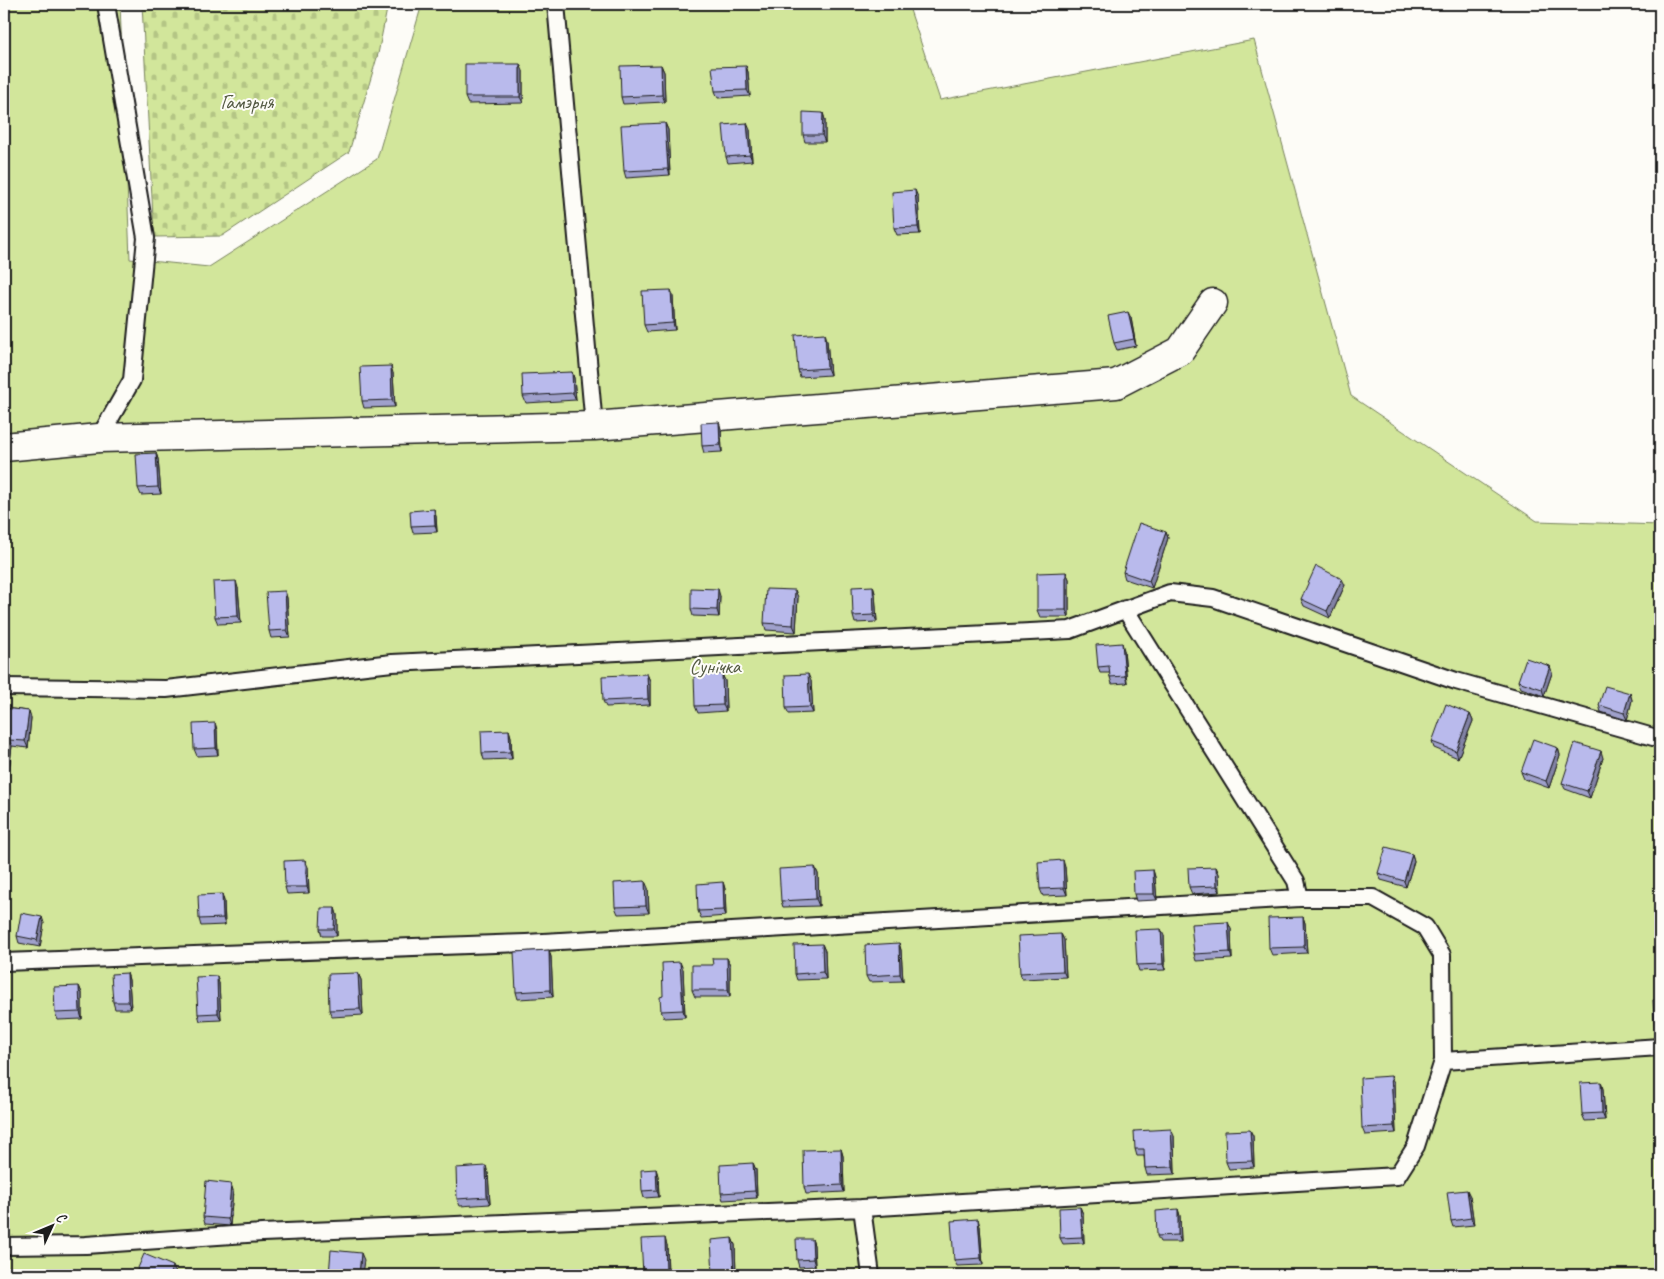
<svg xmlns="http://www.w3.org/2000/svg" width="1664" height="1279" font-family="Caveat,sans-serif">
	<defs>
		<pattern id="cemetery-stones" width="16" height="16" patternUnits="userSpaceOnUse" patternTransform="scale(1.25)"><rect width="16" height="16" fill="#d2e69b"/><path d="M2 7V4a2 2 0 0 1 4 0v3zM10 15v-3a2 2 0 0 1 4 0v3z" fill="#b4c585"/></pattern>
	</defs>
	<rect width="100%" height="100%" fill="#fdfcf7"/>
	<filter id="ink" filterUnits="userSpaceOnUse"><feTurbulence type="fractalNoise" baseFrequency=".02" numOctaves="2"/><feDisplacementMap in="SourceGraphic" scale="10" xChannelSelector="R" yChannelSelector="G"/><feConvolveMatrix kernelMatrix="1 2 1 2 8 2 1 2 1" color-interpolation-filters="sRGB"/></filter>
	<g filter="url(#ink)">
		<path fill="url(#cemetery-stones)" stroke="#77815c" d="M142 4H388L378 54 349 152 222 236 154 237Z"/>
		<path fill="#d2e69b" stroke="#77815c" d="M4 4H120L130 259 209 267 377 159 422 4H908L940 100 1254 40 1351 396 1537 521 1660 525V1275H4Z"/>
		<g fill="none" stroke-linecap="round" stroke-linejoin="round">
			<defs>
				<path id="service" d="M556 4 594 426
					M99 438 132 380 146 238 106 4
					M1125 609 1296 881 1300 898
					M4 687 166 689 392 663 1070 630 1170 593 1213 598 1456 681 1660 739
					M4 962 526 943 1300 898H1373L1425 927 1442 955 1443 1061
					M862 1208 871 1275
					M4 1246 86 1245 262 1233 862 1208 1397 1176 1416 1146 1443 1061 1660 1047"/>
				<path id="minor" d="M4 447 99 438 594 426 1116 384 1180 351 1213 303"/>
			</defs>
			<use href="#service" stroke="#1c1c1c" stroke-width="20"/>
			<use href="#minor" stroke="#1c1c1c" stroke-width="31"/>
			<use href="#service" stroke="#fdfcf7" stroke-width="16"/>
			<use href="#minor" stroke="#fdfcf7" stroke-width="28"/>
		</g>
		<path fill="#9fa0cb" stroke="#1c1c1c" d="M661 65 664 72 665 102 623 104 621 97Z
			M746 66 748 72 750 96 718 98 715 91Z
			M523 71V103L468 104 465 97Z
			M823 113 825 120V142H805L803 135Z
			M665 123 668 130 670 175 626 178 624 171Z
			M750 130 752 161 728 163 726 157Z
			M918 197 920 234 897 235 894 228Z
			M671 290 673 296 675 330 647 332 644 325Z
			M1131 318 1136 346 1117 350 1114 343Z
			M827 340 830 375 800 377 798 370Z
			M572 372 574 378 576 400 526 403 523 396Z
			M393 373 395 407 364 408 362 401Z
			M719 422 721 429 722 452 704 453 702 446Z
			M156 453 158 459 161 494 141 495 138 488Z
			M436 516 437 532 413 533 411 526Z
			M1166 532 1168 538 1152 588 1125 579 1123 572Z
			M1066 572 1069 579V617H1040L1037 610Z
			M1345 585 1330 618 1304 606 1301 599Z
			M873 586 875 593 877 622 855 623 853 616Z
			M238 588 241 623 218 624 215 617Z
			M285 591 287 598 290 637 271 638 269 631Z
			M720 596 719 617 693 616 691 609Z
			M798 597 796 632 766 630 764 623Z
			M1124 650 1127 683 1112 684 1110 677V673H1100L1098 667Z
			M1550 666 1552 673 1544 696 1521 688 1518 681Z
			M647 674 650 681V705L606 707 603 701Z
			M722 674 725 681 726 711 698 713 695 706Z
			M811 681 813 713 789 714 786 708Z
			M1630 693 1632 700 1627 720 1601 712 1599 705Z
			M4 708 29 711 31 718 28 748 12 746 8 777H4Z
			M1470 714 1473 721 1458 758 1434 748 1432 742Z
			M215 723 217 730 218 755 197 756 194 749Z
			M509 730 511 737 512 759 484 760 482 753Z
			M1558 748 1560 755 1549 788 1524 779 1521 772Z
			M1603 758 1590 798 1565 789 1562 783Z
			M1412 854 1414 861 1406 887 1381 880 1378 873Z
			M308 867 309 893 287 894 285 887Z
			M815 867 818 874 819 906 783 907 781 901Z
			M1065 867 1067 895 1043 896 1040 889Z
			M1216 867 1219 874 1220 892 1192 894 1189 887Z
			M1153 870 1155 877 1157 900 1136 901 1134 894Z
			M723 882 725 889 726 916 701 918 698 911Z
			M648 888 649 913 618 914 615 907Z
			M222 894 224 901 225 925 201 926 199 919Z
			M335 908 337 915V936H322L320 929Z
			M1303 917 1305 923 1307 953 1272 955 1269 948Z
			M44 923 40 947 19 943 17 936Z
			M1231 929 1232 959 1196 961 1194 954Z
			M1061 934 1064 940 1066 977 1022 979 1020 973Z
			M1164 936 1165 970 1139 971 1137 965Z
			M899 943 901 950 903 981 869 982 866 976Z
			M822 944 825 951 826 979 797 980 795 974Z
			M549 950 551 957 553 997 518 999 516 992Z
			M727 958 730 965V997H695L692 990 713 965Z
			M683 969 685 1017 664 1018 661 1011 663 996Z
			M127 973 129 980 131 1009H115L113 1002Z
			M358 973 361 980 363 1015 332 1017 329 1010Z
			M219 983 221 1020 200 1021 198 1014Z
			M79 986 82 993V1019L58 1020 55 1013Z
			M1660 1000V1043H1658L1655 1036Z
			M1601 1082 1603 1089 1605 1120 1585 1121 1582 1114Z
			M1394 1083 1396 1133 1365 1135 1362 1128Z
			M1250 1130 1253 1136 1254 1167 1229 1169 1226 1162Z
			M1174 1136 1175 1174 1147 1175 1145 1168 1144 1156H1137L1135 1149Z
			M841 1149 843 1156 844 1192 806 1194 804 1187Z
			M753 1163 756 1170 757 1198 723 1200 721 1193Z
			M656 1169 658 1176 659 1197 644 1198 642 1191Z
			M488 1173 490 1204 460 1206 457 1199Z
			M233 1190 230 1226 205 1224 203 1217Z
			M1470 1196 1474 1225 1453 1227 1451 1221Z
			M1080 1207 1083 1214 1084 1243 1063 1244 1060 1238Z
			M1178 1209 1180 1216 1181 1242H1160L1157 1236Z
			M980 1226 983 1265 957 1266 954 1260Z
			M732 1238 735 1245 736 1275H713V1274Z
			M812 1239 814 1245 815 1266 799 1267 797 1260Z
			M667 1245 668 1275H644L643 1274Z"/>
		<path fill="#8282a5" stroke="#1c1c1c" d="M520 64 523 71V103L520 97Z
			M661 65 664 72 665 102 662 95Z
			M746 66 748 72 750 96 747 90Z
			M823 113 825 120V142L822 135Z
			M665 123 668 130 670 175 668 169Z
			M747 123 750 130 752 161 750 155Z
			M915 190 918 197 920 234 918 227Z
			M671 290 673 296 675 330 673 323Z
			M1128 312 1131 318 1136 346 1134 339Z
			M825 333 827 340 830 375 827 368Z
			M391 366 393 373 395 407 392 400Z
			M572 372 574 378 576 400 573 393Z
			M719 422 721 429 722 452 720 445Z
			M156 453 158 459 161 494 158 487Z
			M434 509 436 516 437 532 435 525Z
			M1166 532 1168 538 1152 588 1149 581Z
			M1066 572 1069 579V617L1066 610Z
			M1342 579 1345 585 1330 618 1327 611Z
			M236 581 238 588 241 623 238 616Z
			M873 586 875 593 877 622 874 615Z
			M718 589 720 596 719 617 717 610Z
			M795 590 798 597 796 632 793 625Z
			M285 591 287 598 290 637 287 630Z
			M1122 643 1124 650 1127 683 1125 676Z
			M1550 666 1552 673 1544 696 1542 689Z
			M647 674 650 681V705L648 699Z
			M722 674 725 681 726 711 723 705Z
			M808 674 811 681 813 713 810 707Z
			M1630 693 1632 700 1627 720 1624 713Z
			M29 711 31 718 28 748 25 741Z
			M1470 714 1473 721 1458 758 1456 751Z
			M215 723 217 730 218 755 216 748Z
			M509 730 511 737 512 759 510 752Z
			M9 740 12 746 8 777 5 770Z
			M1558 748 1560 755 1549 788 1546 781Z
			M1601 751 1603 758 1590 798 1587 791Z
			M1412 854 1414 861 1406 887 1404 881Z
			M305 860 308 867 309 893 307 887Z
			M1063 860 1065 867 1067 895 1064 888Z
			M815 867 818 874 819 906 816 899Z
			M1216 867 1219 874 1220 892 1217 886Z
			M1153 870 1155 877 1157 900 1154 894Z
			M645 881 648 888 649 913 646 906Z
			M723 882 725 889 726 916 724 910Z
			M222 894 224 901 225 925 223 918Z
			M335 908 337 915V936L334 929Z
			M42 917 44 923 40 947 37 940Z
			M1303 917 1305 923 1307 953 1304 947Z
			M1228 922 1231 929 1232 959 1230 952Z
			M1161 929 1164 936 1165 970 1163 964Z
			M1061 934 1064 940 1066 977 1063 971Z
			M899 943 901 950 903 981 900 974Z
			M822 944 825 951 826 979 823 972Z
			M549 950 551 957 553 997 550 990Z
			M727 958 730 965V997L728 990Z
			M680 962 683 969 685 1017 683 1010Z
			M127 973 129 980 131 1009 128 1002Z
			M358 973 361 980 363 1015 360 1009Z
			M217 976 219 983 221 1020 218 1013Z
			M79 986 82 993V1019L80 1012Z
			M1391 1076 1394 1083 1396 1133 1394 1126Z
			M1601 1082 1603 1089 1605 1120 1602 1113Z
			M1171 1129 1174 1136 1175 1174 1173 1167Z
			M1250 1130 1253 1136 1254 1167 1252 1161Z
			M841 1149 843 1156 844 1192 842 1185Z
			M753 1163 756 1170 757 1198 755 1191Z
			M486 1166 488 1173 490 1204 487 1197Z
			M656 1169 658 1176 659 1197 657 1190Z
			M231 1184 233 1190 230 1226 228 1219Z
			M1467 1190 1470 1196 1474 1225 1471 1218Z
			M1080 1207 1083 1214 1084 1243 1082 1237Z
			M1178 1209 1180 1216 1181 1242 1178 1235Z
			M978 1219 980 1226 983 1265 981 1258Z
			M665 1238 667 1245 668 1275H667L666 1273Z
			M732 1238 735 1245 736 1275H734V1273Z
			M812 1239 814 1245 815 1266 813 1259Z
			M361 1253 364 1260 362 1275H359Z
			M173 1266 176 1273 175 1275H169Z"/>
		<path fill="#b9baec" stroke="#1c1c1c" d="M465 64H520V97H465Z
			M661 65 662 95 621 97 620 66Z
			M746 66 747 90 715 91 712 67Z
			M803 112 823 113 822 135H803Z
			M665 123 668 169 624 171 621 125Z
			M747 123 750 155 726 157 723 125Z
			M915 190 918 227 894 228 892 192Z
			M671 290 673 323 644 325 642 291Z
			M1128 312 1134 339 1114 343 1108 316Z
			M825 333 827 368 798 370 795 335Z
			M391 366 392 400 362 401 360 367Z
			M572 372 573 393 523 396 522 374Z
			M719 422 720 445 702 446 701 423Z
			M156 453 158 487 138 488 136 454Z
			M434 509 435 525 411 526 410 511Z
			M1139 523 1166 532 1149 581 1123 572Z
			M1316 566 1342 579 1327 611 1301 599Z
			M1066 572V610H1037V573Z
			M236 581 238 616 215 617 213 582Z
			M873 586 874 615 853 616 852 587Z
			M691 588 718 589 717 610 691 609Z
			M766 589 795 590 793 625 764 623Z
			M285 591 287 630 269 631 266 592Z
			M1122 643 1125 676 1110 677 1109 666 1098 667 1096 645Z
			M1526 658 1550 666 1542 689 1518 681Z
			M647 674 648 699 603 701 602 676Z
			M722 674 723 705 695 706 694 675Z
			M808 674 810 707 786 708 785 675Z
			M1605 686 1630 693 1624 713 1599 705Z
			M1446 704 1470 714 1456 751 1432 742Z
			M4 708 29 711 25 741 9 740 5 770H4Z
			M215 723 216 748 194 749 193 724Z
			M509 730 510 752 482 753 481 731Z
			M1533 739 1558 748 1546 781 1521 772Z
			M1575 743 1601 751 1587 791 1562 783Z
			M1386 847 1412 854 1404 881 1378 873Z
			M305 860 307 887H285L284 861Z
			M1063 860 1064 888 1040 889 1038 862Z
			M815 867 816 899 781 901 779 869Z
			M1216 867 1217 886 1189 887 1188 868Z
			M1153 870 1154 894H1134L1133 871Z
			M645 881 646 906 615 907 614 883Z
			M723 882 724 910 698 911 697 884Z
			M222 894 223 918 199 919 198 895Z
			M321 908H335L334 929H320Z
			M21 913 42 917 37 940 17 936Z
			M1303 917 1304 947 1269 948 1268 918Z
			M1228 922 1230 952 1194 954 1191 924Z
			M1161 929 1163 964 1137 965 1135 930Z
			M1061 934 1063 971 1020 973 1018 936Z
			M899 943 900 974 866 976 865 945Z
			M822 944 823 972 795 974 794 945Z
			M549 950 550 990 516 992 514 952Z
			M712 958H727L728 990H692V965H713Z
			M680 962 683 1010 661 1011 660 997 663 996 662 963Z
			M127 973 128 1002H113L111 974Z
			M358 973 360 1009 329 1010 328 974Z
			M217 976 218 1013 198 1014 196 977Z
			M79 986 80 1012 55 1013 54 987Z
			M1653 1000H1660V1036H1655Z
			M1391 1076 1394 1126 1362 1128 1360 1078Z
			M1601 1082 1602 1113 1582 1114 1580 1083Z
			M1171 1129 1173 1167 1145 1168 1144 1149H1135L1134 1131Z
			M1250 1130 1252 1161 1226 1162 1225 1131Z
			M841 1149 842 1185 804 1187 803 1150Z
			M753 1163 755 1191 721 1193 720 1165Z
			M486 1166 487 1197 457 1199 456 1168Z
			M656 1169 657 1190 642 1191 641 1170Z
			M206 1181 231 1184 228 1219 203 1217Z
			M1467 1190 1471 1218 1451 1221 1447 1192Z
			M1080 1207 1082 1237 1060 1238 1059 1208Z
			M1178 1209V1235L1157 1236 1156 1211Z
			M978 1219 981 1258 954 1260 951 1221Z
			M665 1238 666 1273 643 1274 641 1239Z
			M732 1238 734 1273 713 1274 711 1240Z
			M796 1239H812L813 1259 797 1260Z
			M331 1250 361 1253 359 1275H329Z
			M144 1254 173 1266 169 1275H135Z"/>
	</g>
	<g text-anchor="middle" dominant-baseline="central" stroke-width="4" stroke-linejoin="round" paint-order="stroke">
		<g font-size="20" fill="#535942" stroke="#fdfcf7">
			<text x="247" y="102">Гамэрня</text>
			<text x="715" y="666">Сунічка</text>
		</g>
	</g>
	<rect width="1664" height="1279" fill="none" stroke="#fdfcf7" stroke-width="20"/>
	<rect x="10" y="10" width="1644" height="1259" fill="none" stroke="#1c1c1c" stroke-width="2" filter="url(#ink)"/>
	<g transform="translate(52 1226) rotate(46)" stroke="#fdfcf7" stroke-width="4" paint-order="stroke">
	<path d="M0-4L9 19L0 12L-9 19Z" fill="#1c1c1c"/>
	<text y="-8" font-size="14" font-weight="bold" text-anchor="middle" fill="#1c1c1c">С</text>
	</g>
</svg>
